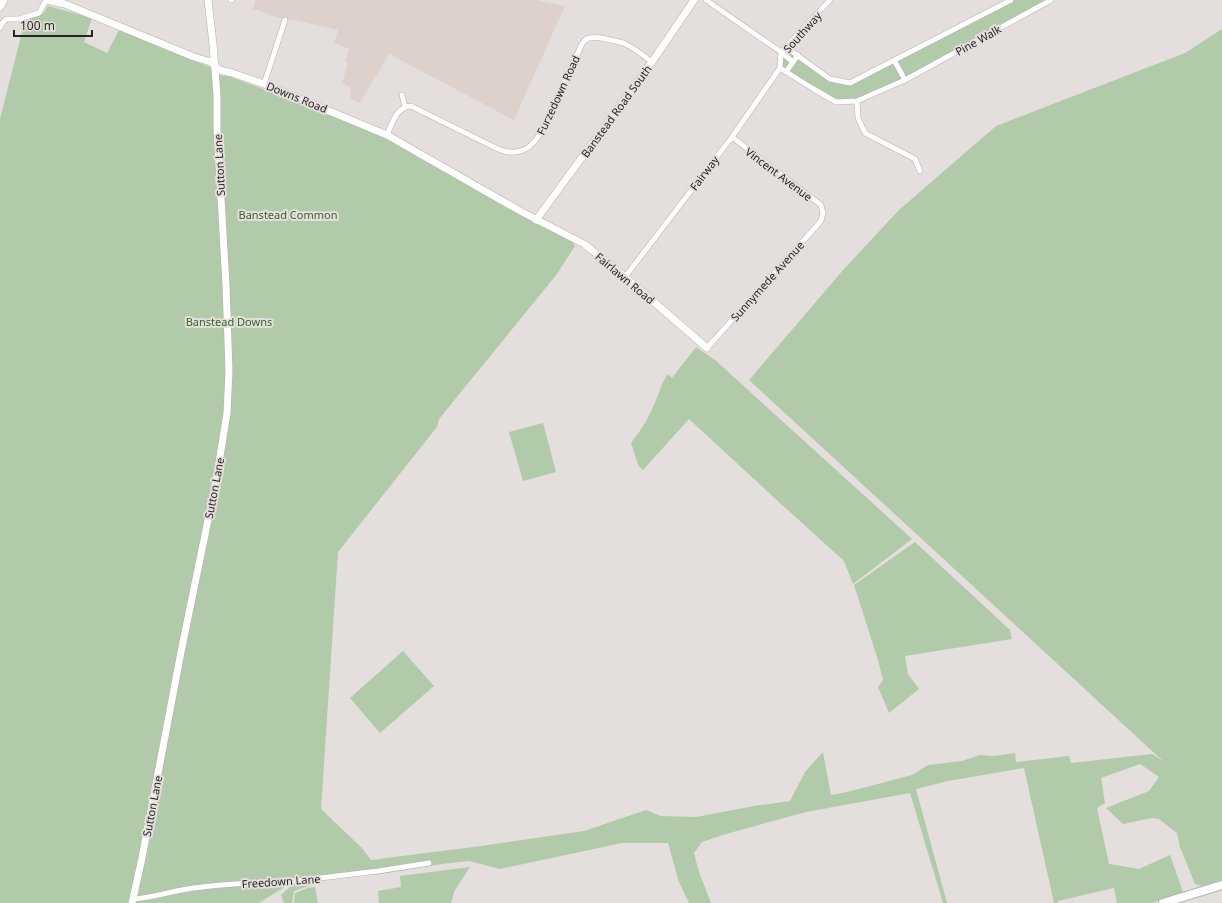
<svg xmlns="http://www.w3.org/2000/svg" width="1222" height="903" font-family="'Noto Sans',sans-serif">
	<rect width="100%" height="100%" fill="#e4dfdc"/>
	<path fill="#ded1cc" d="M255 0H537L565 6 514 120 389 54 360 103 351 99 350 87 342 83 348 63 345 61 349 49 334 43 338 30 289 19V21L253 9Z"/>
	<path fill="#b1caaa" d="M1011 0H1051L905 80 857 101 836 102 780 68 781 52 787 48 830 78 850 83Z
		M48 6 92 18 84 42 107 53 119 30 212 68V75L228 76 387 135 570 237 575 246 557 274 439 419 437 427 338 552 321 809 362 848 371 860 481 846 584 831 646 810 661 816 696 817 754 806 790 801 805 772 823 752 831 795 847 792 912 775 928 765 962 761 980 755 994 756 1015 753 1016 762 1069 756 1071 763 1152 754 1163 761 749 380 844 269 899 210 996 126 1185 53 1222 29V880L1201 886 1195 884 1180 847 1177 833 1159 819 1152 818 1123 824 1106 808 1149 791 1159 777 1140 764 1101 778 1105 803 1097 808 1109 864 1139 869 1170 855 1183 892 1152 903H1117L1114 888 1058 901V903H1054L1024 768 948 781 916 789 947 903H943L910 793 806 812 726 834 702 842 694 853 699 872 711 903H689L679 882 668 843H622L500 869 469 861 442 864 375 875 370 872 294 881 259 903H0V119L24 24 27 20 43 14Z
		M696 347 715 360 856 488 912 539 853 584 844 561 780 503 689 419 643 470 638 465 631 443C642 429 649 417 656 400 660 391 662 382 668 374L672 378Z
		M543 423 556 472 523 481 509 432Z
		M915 542 1010 630 1012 639 905 656 908 674 919 689 889 713 878 687 883 680 878 660 854 585Z
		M403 651 434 686 380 733 350 698Z
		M470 867 455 890 451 903H379L378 891 401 887 400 876Z
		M310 883 314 884 294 891 292 903H284L281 895 293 884Z
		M315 887 318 903H294L295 893 308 888Z"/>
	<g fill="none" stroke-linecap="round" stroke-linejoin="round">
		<defs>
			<path id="street" d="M231 0H232
				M706 0 781 52 793 62
				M0 28 3 22 7 19H19L39 13 46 0
				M787 48 830 79 850 83 1011 0
				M894 60 905 80
				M780 68 812 88 836 102 857 101 905 80 1051 0
				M780 68 781 52 830 0
				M786 72 798 55
				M264 84 285 20
				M402 95 405 107
				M857 101 858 118 865 133 915 159 920 171
				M387 135C392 124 396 107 411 106L498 149C514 156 529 151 538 137L582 44C584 41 585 39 589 38 596 36 616 41 623 43 633 47 643 55 652 62
				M625 277 732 137 780 68
				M707 348 821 221 823 213 821 205 732 137
				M133 899C152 898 169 892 187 889 219 884 250 883 282 881L287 882 378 871 429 863"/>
			<path id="secondary" d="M47 0 65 4 194 57 211 62 219 70 232 73 264 84 387 135 522 212 584 244 625 277 707 348
				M0 7 4 0
				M536 220 652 62 694 0
				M132 903 142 858 181 652 216 481 227 413 229 371 226 285 217 128V96L213 44 208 0"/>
			<path id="primary" d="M1163 903 1222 885"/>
		</defs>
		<use href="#street" stroke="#b5b0ad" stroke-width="6"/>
		<use href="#secondary" stroke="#b5b0ad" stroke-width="8"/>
		<use href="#primary" stroke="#b5b0ad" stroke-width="10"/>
		<use href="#street" stroke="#fff" stroke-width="5"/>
		<use href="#secondary" stroke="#fff" stroke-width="7"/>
		<use href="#primary" stroke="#fff" stroke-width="8"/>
	</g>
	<g text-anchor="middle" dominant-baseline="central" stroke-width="4" stroke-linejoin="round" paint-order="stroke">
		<g font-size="11" fill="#272524" stroke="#e4dfdc">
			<text transform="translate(802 32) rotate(-48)">Southway</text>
			<text transform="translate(978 40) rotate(-29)">Pine Walk</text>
			<text transform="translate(558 95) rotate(-65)">Furzedown Road</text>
			<text transform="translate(297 97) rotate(22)">Downs Road</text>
			<text transform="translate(616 111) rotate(-54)">Banstead Road South</text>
			<text transform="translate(219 165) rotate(-93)">Sutton Lane</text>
			<text transform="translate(704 173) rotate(-53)">Fairway</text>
			<text transform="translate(779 174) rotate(37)">Vincent Avenue</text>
			<text transform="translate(625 278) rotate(40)">Fairlawn Road</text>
			<text transform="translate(767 281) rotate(-48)">Sunnymede Avenue</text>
			<text transform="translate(214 488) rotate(-79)">Sutton Lane</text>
			<text transform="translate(152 806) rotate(-79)">Sutton Lane</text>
			<text transform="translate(281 881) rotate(-4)">Freedown Lane</text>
		</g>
		<g font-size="11" fill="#356326" stroke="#e4dfdc">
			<text x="288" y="214">Banstead Common</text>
			<text x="229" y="321">Banstead Downs</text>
		</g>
	</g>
	<path d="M14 30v6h78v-6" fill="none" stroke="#272524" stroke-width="2"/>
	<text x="20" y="30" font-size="12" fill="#272524" stroke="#e4dfdc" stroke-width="3" paint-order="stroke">100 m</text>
</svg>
